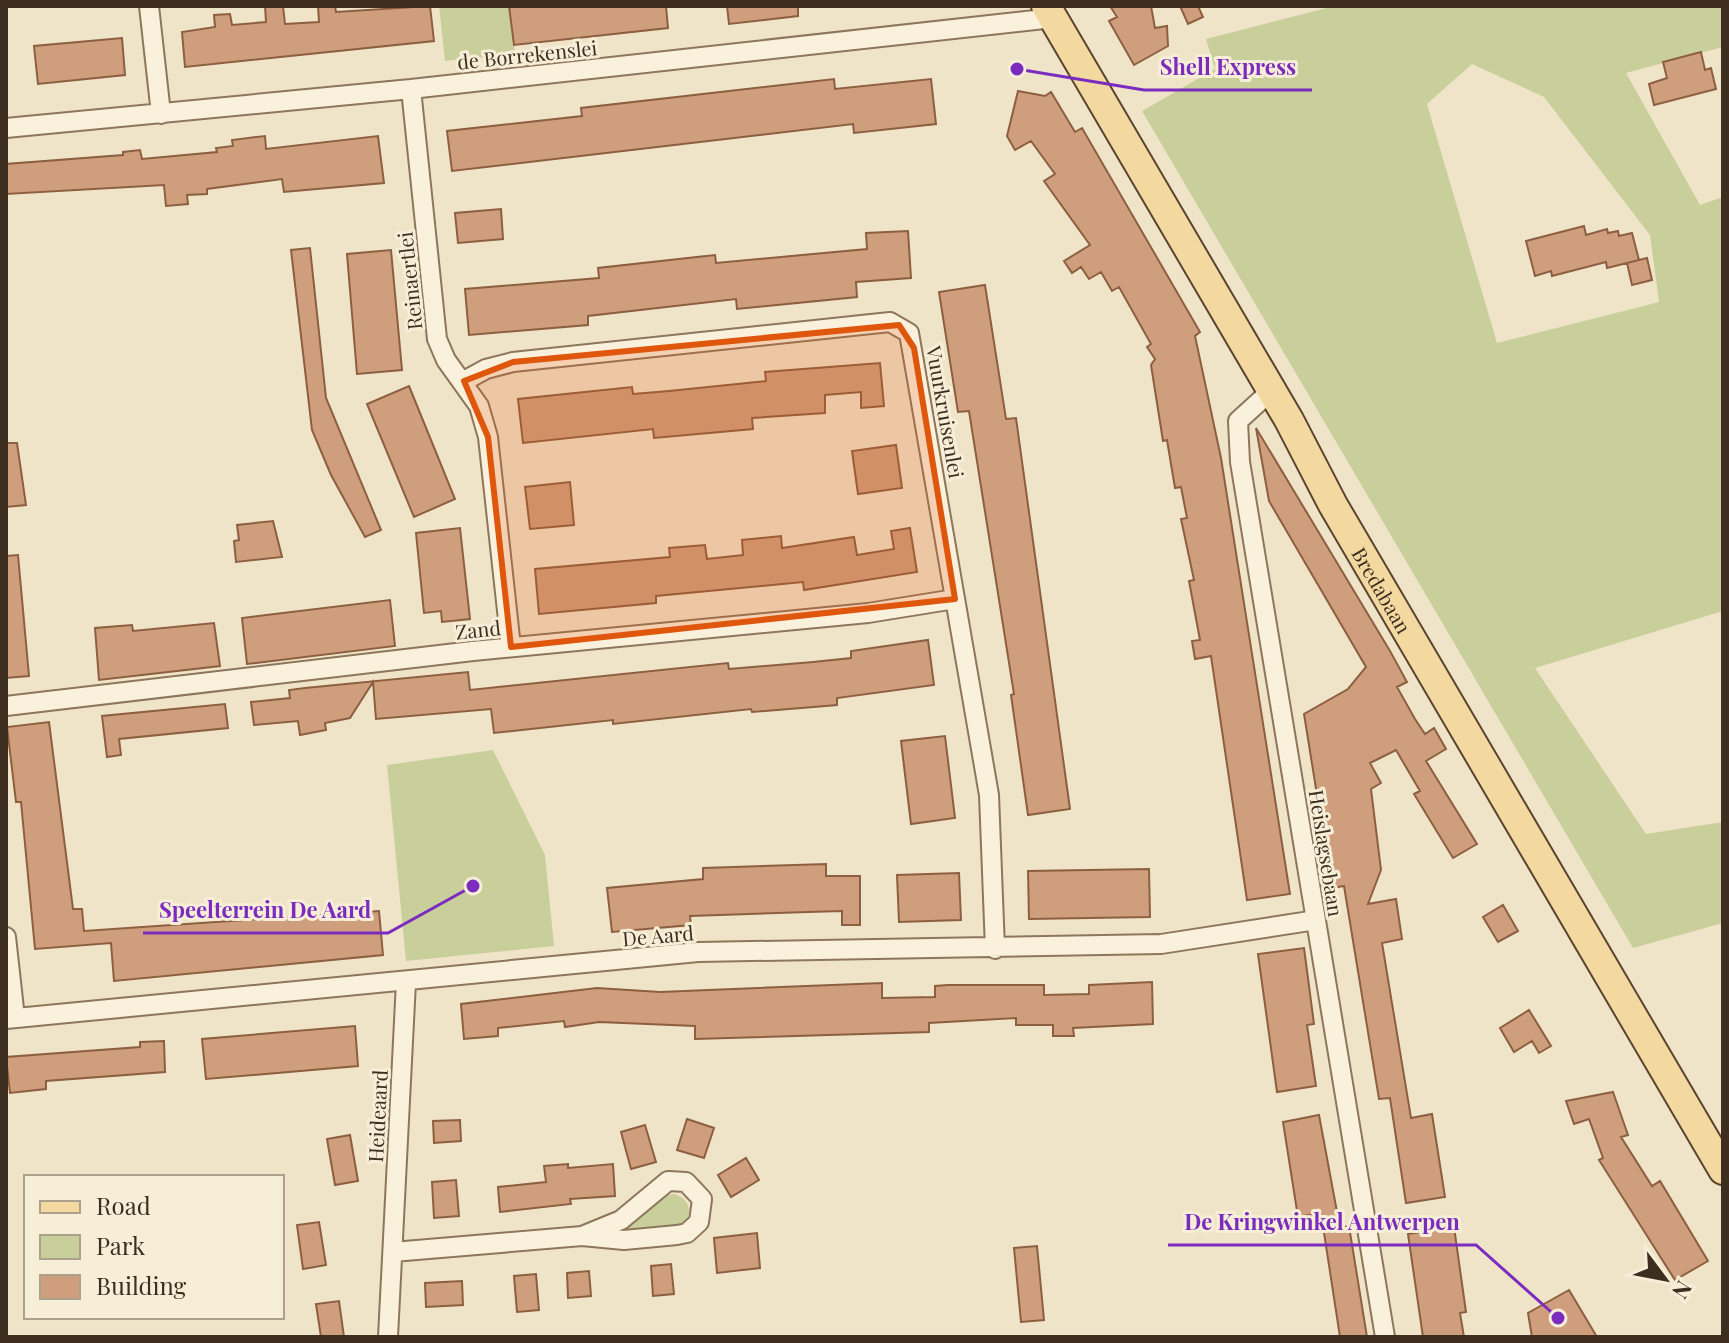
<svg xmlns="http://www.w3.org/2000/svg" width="1729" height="1343" font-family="'Playfair Display',serif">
	<rect width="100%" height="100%" fill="#f0e4c8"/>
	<path fill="#c9cf9b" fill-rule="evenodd" d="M439 6H509L515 54 445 61Z
		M1334 6H1723V47L1626 73 1700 205 1723 197V611L1535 668 1646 834 1723 822V923L1633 948 1142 111 1215 69 1206 39ZM1472 64 1544 97 1650 235 1659 302 1497 343 1427 104Z
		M493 750 545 855 554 946 406 961 387 765Z
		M674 1194C691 1199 693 1214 683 1227L622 1236 616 1231 657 1197Z"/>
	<path fill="#cf9f7d" stroke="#8d5f41" stroke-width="2" d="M265 6H283L285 24 319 22 318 6H335L336 12 430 6 434 41 185 67 182 32 215 27 214 15 230 14 232 25 266 22Z
		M509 6H666L668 28 514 45Z
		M727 6H798V16L729 24Z
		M1110 6H1151L1155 28 1167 26 1168 46 1134 65 1109 21 1117 17Z
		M1180 6H1198L1203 17 1188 24Z
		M122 38 125 75 38 84 34 46Z
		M1701 52 1705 70 1711 68 1716 89 1654 105 1649 84 1667 78 1663 62Z
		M834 79 835 89 931 79 936 124 854 133 853 124 452 171 447 131 582 116 581 108Z
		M1018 91 1045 96 1051 92 1075 132 1082 128 1200 332 1195 336 1221 458 1290 894 1247 900 1211 656 1195 659 1192 641 1200 640 1189 581 1194 580 1181 519 1187 518 1181 487 1175 488 1167 440 1163 441 1151 365 1155 359 1147 347 1151 344 1119 287 1112 291 1101 272 1089 279 1081 267 1072 273 1064 261 1090 245 1044 181 1055 174 1031 141 1015 150 1007 136Z
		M265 136 266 149 378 136 384 183 284 192 282 179 207 189V194L187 195 188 204 166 206 164 185 6 194V164L123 155V152L140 150 142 159 217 152 216 148 233 146 232 140Z
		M501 209 503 239 458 243 455 213Z
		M1584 226 1586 235 1607 229 1608 233 1618 231 1619 236 1632 233 1639 260 1607 268 1606 262 1552 276 1551 271 1535 276 1526 241Z
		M908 231 911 278 856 282 857 297 737 309 736 299 588 316V325L469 335 465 289 599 278 598 268 715 255 716 263 867 249 866 233Z
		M310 248 326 398 381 530 365 537 331 475 312 430 291 250Z
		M391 250 402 370 357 374 347 254Z
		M1647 258 1652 280 1632 285 1627 263Z
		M985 285 1006 419 1016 418 1070 809 1028 815 1011 695 1014 694 969 411 958 412 939 292Z
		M880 363 884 406 861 408V392L825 395V413L752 418 753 429 654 438 653 429 523 443 518 399 632 387 633 394 669 391 766 381 765 372Z
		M409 386 455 499 414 517 367 404Z
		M1256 428 1390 651 1407 682 1397 687 1415 719 1425 734 1434 728 1446 749 1426 761 1477 844 1453 858 1414 794 1420 791 1396 750 1370 763 1381 783 1371 789 1381 870 1368 904 1396 899 1402 939 1382 943 1411 1118 1432 1114 1445 1197 1406 1203 1390 1098 1379 1099 1344 886 1332 888 1304 714 1348 689 1366 667 1269 501Z
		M6 443H17L26 505 6 507Z
		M896 445 902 488 858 494 852 451Z
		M570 482 574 525 530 529 525 487Z
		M273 521 282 557 236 562 234 541 239 540 237 525Z
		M460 528 470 619 442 622 441 611 424 613 416 533Z
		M910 528 917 572 804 590 803 582 656 596V603L539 614 535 569 670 557 669 548 705 545 707 559 743 555 742 540 781 536 782 548 854 537 857 555 894 549 891 531Z
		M18 555 29 676 6 678V556Z
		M390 600 395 646 247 664 242 618Z
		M214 623 220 666 99 680 95 628 132 625 133 631Z
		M928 640 934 685 837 698V705L752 712 751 709 613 724V720L494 733 491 709 376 719 373 682 350 718 325 723 326 730 300 735 298 721 254 725 251 702 290 698 289 690 305 688 468 672 470 690 728 663 729 669 813 662 851 658V651Z
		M225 704 228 728 119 739 121 755 107 757 102 716Z
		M49 722 73 909H82L84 931 379 911 383 955 114 981 111 943 35 949 21 802H16L7 727Z
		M945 736 955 818 911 824 901 741Z
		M826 864V876H860V925H842V911L808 912 690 916 691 925 612 932 607 888 703 879V868Z
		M1149 869 1150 917 1029 919 1028 871Z
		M959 873 961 920 899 922 897 875Z
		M1503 905 1518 931 1498 942 1483 917Z
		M1304 948 1314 1024 1307 1025 1316 1086 1277 1092 1258 954Z
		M1152 982 1153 1024 1073 1028 1074 1036H1053V1025H1016V1018L929 1023V1032L695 1039V1026L599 1022 565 1027 564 1021 498 1028V1036L464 1039 461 1004 597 988 660 992 882 983V998L935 997V986L948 985H1044V995L1089 994V985Z
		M1529 1010 1551 1046 1539 1053 1532 1041 1514 1052 1500 1028Z
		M355 1026 358 1066 206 1079 202 1039Z
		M164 1041 165 1072 46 1081V1089L10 1093 6 1057 140 1047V1042Z
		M1613 1092 1628 1135 1621 1137 1652 1186 1660 1181 1708 1261 1675 1280 1599 1160 1603 1158 1589 1119 1574 1124 1566 1101Z
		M1319 1115 1340 1228 1349 1226 1367 1337H1340L1321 1213 1298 1217 1283 1122Z
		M687 1119 714 1128 704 1158 677 1150Z
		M460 1120 461 1141 434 1143 433 1121Z
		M645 1125 656 1162 631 1169 621 1132Z
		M350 1135 358 1181 335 1185 327 1139Z
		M746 1158 759 1180 731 1197 718 1175Z
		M568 1164V1168L613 1164 615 1196 570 1199 571 1204 500 1212 498 1187 546 1182 544 1166Z
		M456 1180 459 1216 434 1218 432 1182Z
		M319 1222 326 1265 303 1269 297 1225Z
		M1454 1227 1466 1312 1460 1313 1464 1337H1423L1408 1234Z
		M757 1233 760 1268 717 1273 714 1238Z
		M1037 1246 1044 1320 1021 1322 1014 1248Z
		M671 1264 674 1294 653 1296 651 1266Z
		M589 1271 591 1296 568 1298 567 1273Z
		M536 1274 539 1310 517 1312 514 1276Z
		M462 1281 463 1305 426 1307 425 1283Z
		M1569 1290 1597 1337H1532L1528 1313Z
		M339 1301 344 1337H321L316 1304Z"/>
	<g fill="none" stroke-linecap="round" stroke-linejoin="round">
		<defs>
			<path id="minor" d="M149 6 161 114
				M411 89 437 339 446 360 479 406 488 437 511 647
				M6 128 411 89 1053 18
				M464 381 486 369 513 362 890 322 909 333 989 795 995 949
				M1272 390 1238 421 1240 462 1385 1337
				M6 706 473 651 868 613 955 599
				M6 937 15 1018
				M6 1019 698 952 1161 944 1316 920
				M393 1252 582 1236 624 1240 677 1235 687 1233 699 1222 702 1199 686 1182 668 1181 621 1220 582 1236
				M388 1337 406 982"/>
			<g id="primary">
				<path id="s1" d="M1046 6 1289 420 1333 505 1723 1170"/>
			</g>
		</defs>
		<use href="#minor" stroke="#8d765c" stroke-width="22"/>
		<use href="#primary" stroke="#5b4430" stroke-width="32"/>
		<use href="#minor" stroke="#faf1dc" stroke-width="18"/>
		<use href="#primary" stroke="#f3d9a0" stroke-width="28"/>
	</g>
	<path fill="#df570d" fill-opacity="0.2" stroke="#df570d" stroke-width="6" stroke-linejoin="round" d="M899 325 914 348 955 599 511 647 488 437 464 381 513 362Z"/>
	<g text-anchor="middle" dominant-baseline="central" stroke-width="6" stroke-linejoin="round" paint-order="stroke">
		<g font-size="20" fill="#3d2e20" stroke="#f7eed8">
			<text transform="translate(527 54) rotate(-6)">de Borrekenslei</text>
			<text transform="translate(409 281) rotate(-96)">Reinaertlei</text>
			<text transform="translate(946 412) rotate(80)">Vuurkruisenlei</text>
			<text stroke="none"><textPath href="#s1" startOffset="674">Bredabaan</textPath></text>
			<text transform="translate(478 629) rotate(-6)">Zand</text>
			<text transform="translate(1327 853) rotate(81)">Heislagsebaan</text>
			<text transform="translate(658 935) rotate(-5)">De Aard</text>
			<text transform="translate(377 1116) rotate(-87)">Heideaard</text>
		</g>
	</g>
	<path fill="none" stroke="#7b2cbf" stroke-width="3" d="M1017 69L1144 90H1312M473 886L388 933H143M1558 1318L1476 1245H1168"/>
	<g fill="#7b2cbf" stroke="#f7eed8" stroke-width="3">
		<circle cx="1017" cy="69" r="8"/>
		<circle cx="473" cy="886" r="8"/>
		<circle cx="1558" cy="1318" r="8"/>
	</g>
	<g font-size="22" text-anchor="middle" font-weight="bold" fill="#7b2cbf" stroke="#f7eed8" stroke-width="6" stroke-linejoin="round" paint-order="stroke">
		<text x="1228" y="75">Shell Express</text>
		<text x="265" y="918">Speelterrein De Aard</text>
		<text x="1322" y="1230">De Kringwinkel Antwerpen</text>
	</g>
	<rect width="1729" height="1343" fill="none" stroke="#3d2e20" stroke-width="16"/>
	<rect x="24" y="1175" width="260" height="144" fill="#f7eed8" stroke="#ada18e" stroke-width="2"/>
	<rect x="40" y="1201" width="40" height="12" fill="#f3d9a0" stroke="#ada18e" stroke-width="2"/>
	<text x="96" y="1215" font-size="24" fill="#3d2e20">Road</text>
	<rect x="40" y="1235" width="40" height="24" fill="#c9cf9b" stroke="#ada18e" stroke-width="2"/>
	<text x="96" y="1255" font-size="24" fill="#3d2e20">Park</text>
	<rect x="40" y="1275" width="40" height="24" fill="#cf9f7d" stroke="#ada18e" stroke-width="2"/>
	<text x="96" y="1295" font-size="24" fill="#3d2e20">Building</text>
	<g transform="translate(1665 1279) rotate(122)" stroke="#f7eed8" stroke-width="6" paint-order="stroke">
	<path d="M0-6L14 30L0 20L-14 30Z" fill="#3d2e20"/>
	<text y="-12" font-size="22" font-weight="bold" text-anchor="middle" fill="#3d2e20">N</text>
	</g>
</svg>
